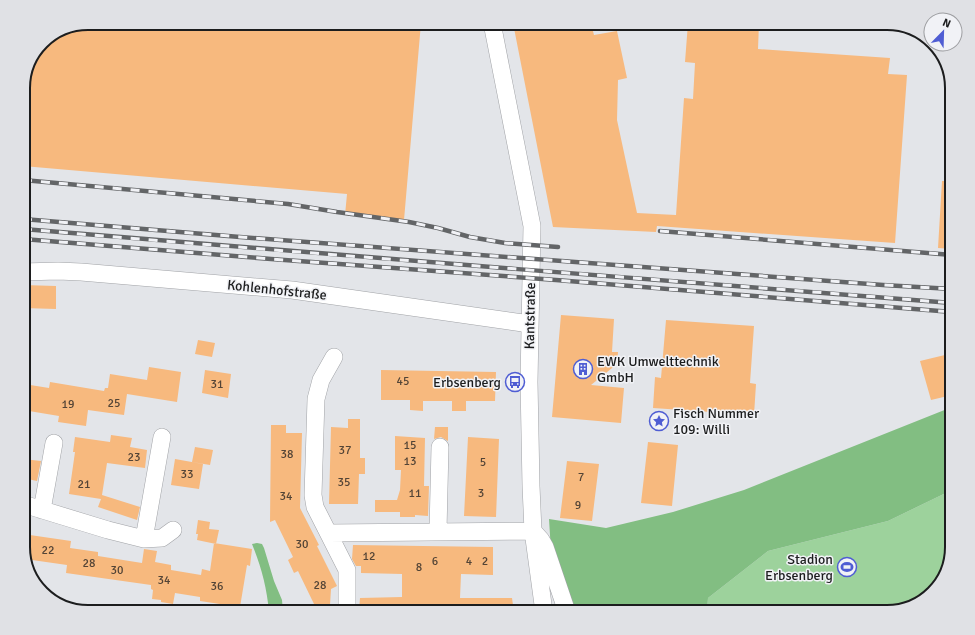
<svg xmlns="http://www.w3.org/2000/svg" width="975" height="635" font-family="Signika,sans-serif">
	<rect width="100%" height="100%" fill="#e3e5e9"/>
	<path fill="#9dd29c" d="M952 490V548L941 583 920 603 888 612H707L708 598 768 551 888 521Z"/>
	<path fill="#82be82" d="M952 407V490L888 521 768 551 708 598 707 612H558L553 583 549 519 606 528 673 512 744 490Z
		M257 543 262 544 264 548 274 581 282 600 283 612H269C267 588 261 566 252 544Z"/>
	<path fill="#f7b97e" d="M88 23H421L404 220 345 215 347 194 23 166V84L42 42Z
		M513 23H591L594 35 617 31 627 78 618 80 617 120 637 213 676 215 684 98 693 99 695 63 685 62 688 23H759L758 49 890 58 888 74 907 75 895 243 657 226 656 232 553 227Z
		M942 181H952V249L938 248Z
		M23 285 56 286V309L23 308Z
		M561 315 614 319 612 352H618L617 364 591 385 624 388 621 423 552 417Z
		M666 320 754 326 750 383 756 384 754 415 653 408 655 377 661 378Z
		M198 340 215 343 212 357 195 354Z
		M949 354 952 365V395L931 400 920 361Z
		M149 367 181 372 177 402 127 394 124 415 88 410 86 426 58 422 59 416 23 410 24 384 49 388 50 382 104 391 105 388H108L110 374 147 380Z
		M205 370 231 374 228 398 202 393Z
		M381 370 496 372 495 401H466V411H452V401H423V411L410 410V400H381Z
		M348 419H360V458H365V474H359L358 504H329L331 427 348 428Z
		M271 425H286V433H302L300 508 319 545 317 546 337 586 331 589 330 605 314 604 298 571 294 573 288 560 293 557 275 520 270 522Z
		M435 427H448V441L441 437 434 439Z
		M111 435 132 438 130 447 147 450 145 468 107 463 102 495 140 507 137 520 98 507 101 499 69 494 75 452H73L75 437 110 442Z
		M395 436 425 438 424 486H429L428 516 415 515V517H400V512H375V500H397L400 490 401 470H395Z
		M468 437 499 439 496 517 464 516Z
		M648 442 678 445 672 506 641 503Z
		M195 447 213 450 210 465 192 462Z
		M23 459 41 461 37 481 23 478Z
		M175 459 203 464 199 489 171 485Z
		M567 461 599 464 592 521 560 518Z
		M198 520 210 522 209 529 219 530 216 544 197 540 198 534H196Z
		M23 534 71 541 70 548 98 552V556L142 563 144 549 157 551 155 562 171 565V570L201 575 202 569 210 571 214 543 252 549 250 566 247 565 240 607 200 601V597L175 593 173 604 161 602V600L152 599 153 590 151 589V585L66 573 67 565 25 559 23 551Z
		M353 545 493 547V575L461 574 460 598H512L514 612 359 611 360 598 402 597V574L361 573V566H356L352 559Z"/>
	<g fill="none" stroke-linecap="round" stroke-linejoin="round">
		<defs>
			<path id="minor" d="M492 23 532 226 529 382 531 486 533 531 544 612
				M23 272 58 271 81 272 292 290 530 324
				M334 357 321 380 316 399 313 495 315 507 347 570V612
				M23 504 108 530 144 539 162 538 173 530
				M42 510 54 443
				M438 531 440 447
				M329 533 533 531 541 540 545 547 567 612
				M144 539 162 437"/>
		</defs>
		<use href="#minor" stroke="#a0a2a6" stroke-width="18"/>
		<use href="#minor" stroke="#fff" stroke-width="17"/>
		<defs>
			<path id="rail" d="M23 180 288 204 337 212 409 222 438 228 470 237 505 243 558 247
				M23 219 240 237 883 285 952 289
				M23 229C333 256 642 278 952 303
				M660 231 952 255
				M23 239 271 259 556 280 952 312"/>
		</defs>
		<use href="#rail" stroke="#636567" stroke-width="4.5"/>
		<use href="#rail" stroke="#f1f2f6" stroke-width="3" stroke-dasharray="9" stroke-linecap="butt"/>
	</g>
	<defs>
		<symbol id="building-ring" viewBox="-11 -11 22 22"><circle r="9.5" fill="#f1f2f6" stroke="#4f5dd3" stroke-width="1.5"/><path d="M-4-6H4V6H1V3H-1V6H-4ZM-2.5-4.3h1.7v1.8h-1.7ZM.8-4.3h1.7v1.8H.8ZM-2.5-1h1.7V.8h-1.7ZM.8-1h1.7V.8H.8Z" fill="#4f5dd3"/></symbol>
		<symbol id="bus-ring" viewBox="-11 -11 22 22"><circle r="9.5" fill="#f1f2f6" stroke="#4f5dd3" stroke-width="1.5"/><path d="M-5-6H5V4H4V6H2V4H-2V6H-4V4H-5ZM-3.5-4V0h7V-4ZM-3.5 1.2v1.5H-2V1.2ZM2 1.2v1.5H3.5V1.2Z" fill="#4f5dd3"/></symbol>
		<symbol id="sight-ring" viewBox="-11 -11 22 22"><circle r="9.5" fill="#f1f2f6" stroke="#4f5dd3" stroke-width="1.5"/><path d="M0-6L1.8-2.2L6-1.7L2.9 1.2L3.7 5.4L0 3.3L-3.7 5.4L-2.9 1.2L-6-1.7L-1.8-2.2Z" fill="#4f5dd3"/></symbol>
		<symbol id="stadium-ring" viewBox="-11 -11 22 22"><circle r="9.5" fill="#f1f2f6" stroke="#4f5dd3" stroke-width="1.5"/><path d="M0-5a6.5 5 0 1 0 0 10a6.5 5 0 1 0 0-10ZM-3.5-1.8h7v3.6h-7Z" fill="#4f5dd3"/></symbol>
	</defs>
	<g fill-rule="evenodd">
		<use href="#building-ring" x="572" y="358" width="22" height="22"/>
		<use href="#bus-ring" x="504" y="371" width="22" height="22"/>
		<use href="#sight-ring" x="648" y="410" width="22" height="22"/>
		<use href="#stadium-ring" x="836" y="556" width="22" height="22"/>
	</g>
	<g text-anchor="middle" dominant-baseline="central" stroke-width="3" stroke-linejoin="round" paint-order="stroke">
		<g font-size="12" fill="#534436">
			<text x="403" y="381">45</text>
			<text x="217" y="384">31</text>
			<text x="114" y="403">25</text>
			<text x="68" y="404">19</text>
			<text x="410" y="445">15</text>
			<text x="345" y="450">37</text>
			<text x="287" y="454">38</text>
			<text x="134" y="457">23</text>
			<text x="410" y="461">13</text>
			<text x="483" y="462">5</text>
			<text x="187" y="474">33</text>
			<text x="581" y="477">7</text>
			<text x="344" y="482">35</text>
			<text x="84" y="484">21</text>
			<text x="415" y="493">11</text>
			<text x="481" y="493">3</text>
			<text x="286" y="496">34</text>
			<text x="578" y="505">9</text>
			<text x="302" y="544">30</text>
			<text x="48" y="550">22</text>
			<text x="369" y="556">12</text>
			<text x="435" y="561">6</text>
			<text x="469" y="561">4</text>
			<text x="485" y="561">2</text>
			<text x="89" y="563">28</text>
			<text x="419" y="567">8</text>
			<text x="117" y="570">30</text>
			<text x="164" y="580">34</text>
			<text x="320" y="585">28</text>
			<text x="217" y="586">36</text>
		</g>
		<g font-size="14" fill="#1c1d1e" stroke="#f1f2f6">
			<text transform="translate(277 290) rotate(6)">Kohlenhofstraße</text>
			<text transform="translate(530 316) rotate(-89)">Kantstraße</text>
		</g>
		<g font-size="14" fill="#1c1d1e" stroke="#f1f2f6" text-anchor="start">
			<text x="597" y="361">EWK Umwelttechnik<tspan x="597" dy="16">GmbH</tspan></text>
			<text x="501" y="382" text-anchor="end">Erbsenberg</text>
			<text x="673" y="413">Fisch Nummer<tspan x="673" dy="16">109: Willi</tspan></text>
			<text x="833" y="559" text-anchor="end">Stadion<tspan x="833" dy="16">Erbsenberg</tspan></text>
		</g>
	</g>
	<path d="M0 0H975V635H0ZM88 30H887A58 58 0 0 1 945 88V547A58 58 0 0 1 887 605H88A58 58 0 0 1 30 547V88A58 58 0 0 1 88 30Z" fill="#e0e1e5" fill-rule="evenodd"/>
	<path fill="none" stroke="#1c1d1e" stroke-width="2" d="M88 30H887A58 58 0 0 1 945 88V547A58 58 0 0 1 887 605H88A58 58 0 0 1 30 547V88A58 58 0 0 1 88 30Z"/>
	<g transform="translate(943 32) rotate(23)"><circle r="19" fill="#f1f2f6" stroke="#9c9da0"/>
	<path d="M0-3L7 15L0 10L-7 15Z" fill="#4f5dd3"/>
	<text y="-6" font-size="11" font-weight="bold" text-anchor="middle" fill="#1c1d1e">N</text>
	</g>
</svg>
